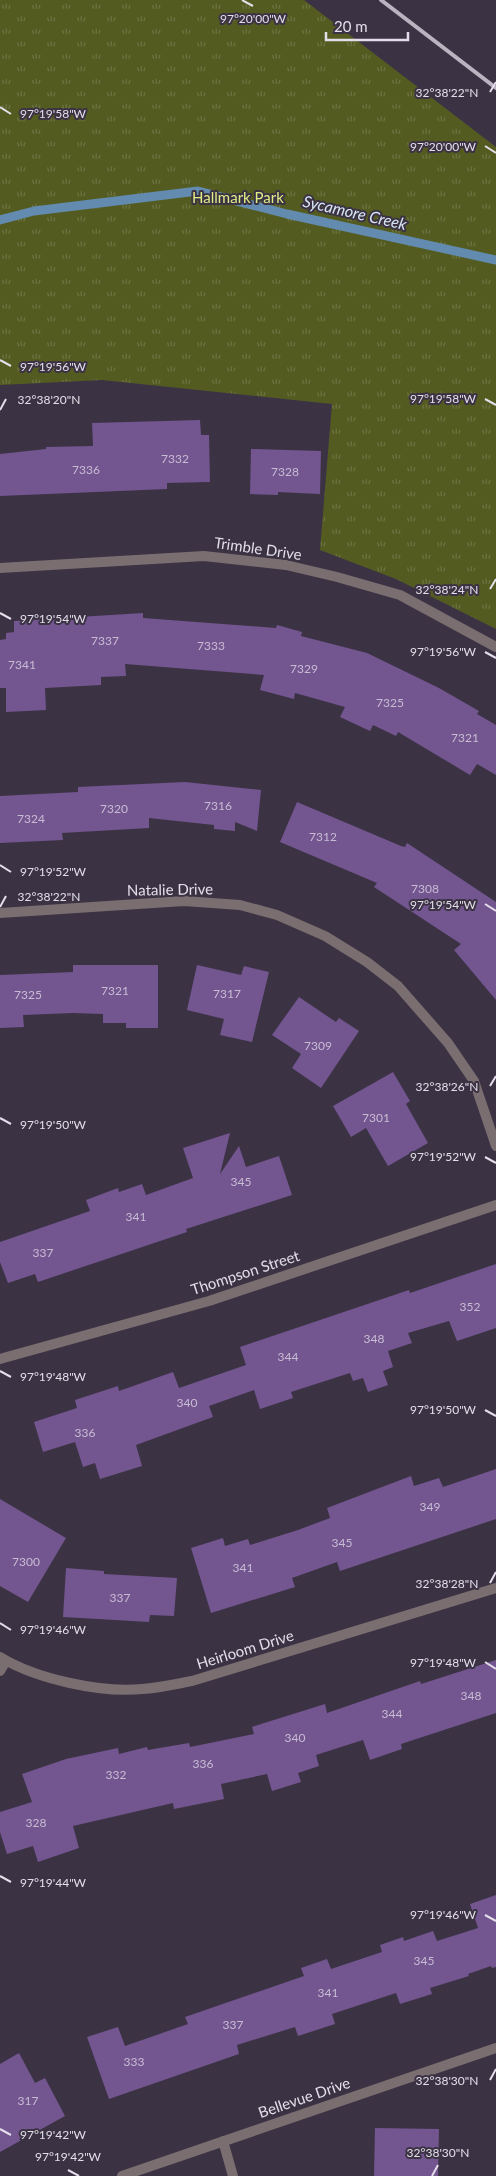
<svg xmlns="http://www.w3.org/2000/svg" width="496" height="2176" font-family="Lato,sans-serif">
	<defs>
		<pattern id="park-tufts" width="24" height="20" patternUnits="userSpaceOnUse" patternTransform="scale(1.25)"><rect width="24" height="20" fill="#545b21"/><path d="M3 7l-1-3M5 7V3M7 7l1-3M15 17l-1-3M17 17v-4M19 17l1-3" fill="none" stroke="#6c7241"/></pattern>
	</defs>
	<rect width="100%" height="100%" fill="#3b3344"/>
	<path fill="url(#park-tufts)" d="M0 0H304L496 147V629L396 579 320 550 332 404 102 380 0 385Z"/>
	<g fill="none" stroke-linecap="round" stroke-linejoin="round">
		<path stroke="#628baf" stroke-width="9" d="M0 220 34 211 198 191 287 214 496 260"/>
	</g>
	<path fill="#735590" d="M200 420 201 435H209L210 482 167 483V489L0 496V454L46 449V447L93 446 92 423Z
		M251 449 321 451 320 494 278 492V495L250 494Z
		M143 613V618L276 628 277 625 302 632 301 636 367 653 439 688 479 711 477 714 496 725V775L477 764 470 775 398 732 396 736 373 725 370 731 340 717 345 707 295 693 294 699 260 690 264 675 125 664 126 676 101 677V685L45 688 46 710 6 712V688H0V640L6 639V633L14 632V621Z
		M185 782 261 790 257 831 235 822V831L214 829V825L149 818V828L62 833 63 840 0 843V796L78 792V787Z
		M297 802 401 846 405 847 407 843 496 902V1000L454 950 461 944 374 887 377 883 280 842Z
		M73 965H158V1028H126V1023H103V1014L73 1013 23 1015 24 1027 0 1028V975L73 972Z
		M197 965 241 975 244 966 269 972 252 1042 220 1035 224 1019 187 1010Z
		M299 997 336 1022 339 1018 359 1031 321 1088 292 1068 301 1054 272 1035Z
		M393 1072 410 1101 406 1104 428 1143 388 1166 366 1128 351 1137 333 1106Z
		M230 1133 220 1174 239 1146 246 1167 279 1156 292 1195 186 1229 187 1232 38 1282 35 1274 8 1283 0 1262V1242L90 1211 86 1200 118 1188 119 1192 142 1184 146 1195 193 1178 183 1148Z
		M496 1264V1328L457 1341 449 1321 408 1333 412 1343 388 1351 393 1367 383 1371 388 1385 368 1392 363 1378 353 1381 350 1373 291 1392 293 1398 260 1409 254 1390 209 1406 213 1417 136 1445 142 1466 100 1479 95 1463 83 1467 75 1442 43 1452 34 1422 77 1408 75 1400 118 1386 119 1391 173 1372 179 1388 246 1365 240 1347 409 1290 410 1293Z
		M496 1469V1519L340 1571 337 1562 292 1578 295 1587 211 1613 191 1548 223 1538 225 1546 248 1539 250 1545 298 1530 330 1518 327 1508 411 1476 414 1486 439 1478 443 1487Z
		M0 1499 66 1538 28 1602 0 1586Z
		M66 1568 104 1571V1574L177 1578 174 1616 150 1615 149 1622 63 1617Z
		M496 1660V1713L401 1744 402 1749 370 1760 363 1740 316 1755 319 1766 298 1773 301 1782 272 1791 267 1774 221 1784 224 1799 174 1809 173 1803 73 1826 79 1848 38 1862 33 1846 7 1854 0 1832V1812L32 1802 22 1774 66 1759 118 1748 119 1754 147 1747 148 1750 189 1743 190 1747 254 1734 252 1727 325 1704 327 1713 420 1681 421 1684Z
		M496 1895V1967L492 1968 491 1966 468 1974 469 1976 430 1988 432 1994 400 2004 396 1993 332 2014 335 2024 298 2036 295 2027 237 2045 239 2054 109 2099 87 2037 118 2027 125 2046 188 2024 185 2017 304 1976 301 1968 327 1959 331 1969 382 1952 380 1945 403 1937 404 1941 433 1931 437 1941 478 1928 470 1904Z
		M19 2053 35 2083 45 2078 65 2116 0 2152V2064Z
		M375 2128 439 2129 438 2176H374Z"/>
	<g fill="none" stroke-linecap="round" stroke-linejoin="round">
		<path stroke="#7a6e70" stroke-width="10" d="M0 568 204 556 286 565 337 577 400 595 496 647
			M0 913 184 901 240 905 277 915 325 936 367 962 398 986 448 1043 474 1081 496 1146
			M0 1359 209 1301 496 1205
			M0 1657C36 1679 100 1693 142 1689 159 1688 176 1684 192 1681L496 1588
			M0 1671 6 1661
			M223 2141 233 2176
			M122 2176 496 2048"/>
		<path stroke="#bab4c1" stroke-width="4" d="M381 0 496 88"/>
	</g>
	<path fill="none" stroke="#e3dee9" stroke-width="2" d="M242 0 253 6M490 92 496 82M0 107 11 114M485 146 496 153M0 360 11 366M485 399 496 405M0 410 6 399M490 589 496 579M0 613 11 619M485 652 496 658M0 865 11 872M485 904 496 911M0 907 6 896M490 1086 496 1076M0 1118 11 1124M485 1157 496 1163M0 1371 11 1377M485 1410 496 1416M490 1583 496 1572M0 1623 11 1630M485 1662 496 1669M0 1876 11 1882M485 1915 496 1921M490 2080 496 2069M0 2129 11 2135M68 2170 79 2176M432 2176 438 2165"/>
	<g text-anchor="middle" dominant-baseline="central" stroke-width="4" stroke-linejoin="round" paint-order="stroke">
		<g font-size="12" fill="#c7bcd3">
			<text x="175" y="458">7332</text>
			<text x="86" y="469">7336</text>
			<text x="285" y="471">7328</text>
			<text x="105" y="640">7337</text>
			<text x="211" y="645">7333</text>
			<text x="22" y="664">7341</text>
			<text x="304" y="668">7329</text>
			<text x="390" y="702">7325</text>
			<text x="465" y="737">7321</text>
			<text x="218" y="805">7316</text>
			<text x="114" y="808">7320</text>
			<text x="31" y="818">7324</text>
			<text x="323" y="836">7312</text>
			<text x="425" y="888">7308</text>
			<text x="115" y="990">7321</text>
			<text x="227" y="993">7317</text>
			<text x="28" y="994">7325</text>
			<text x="318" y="1045">7309</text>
			<text x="376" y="1117">7301</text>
			<text x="241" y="1181">345</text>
			<text x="136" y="1216">341</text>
			<text x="43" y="1252">337</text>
			<text x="470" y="1306">352</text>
			<text x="374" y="1338">348</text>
			<text x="288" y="1356">344</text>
			<text x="187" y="1402">340</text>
			<text x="85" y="1432">336</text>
			<text x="430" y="1506">349</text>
			<text x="342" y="1542">345</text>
			<text x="26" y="1561">7300</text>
			<text x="243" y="1567">341</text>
			<text x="120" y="1597">337</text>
			<text x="471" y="1695">348</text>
			<text x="392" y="1713">344</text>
			<text x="295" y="1737">340</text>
			<text x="203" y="1763">336</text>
			<text x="116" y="1774">332</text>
			<text x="36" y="1822">328</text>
			<text x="424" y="1960">345</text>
			<text x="328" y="1992">341</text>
			<text x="233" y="2024">337</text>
			<text x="134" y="2061">333</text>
			<text x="28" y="2100">317</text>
		</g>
		<g font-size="15" fill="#deec86" stroke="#3b3344">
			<text x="238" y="197">Hallmark Park</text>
		</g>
		<g font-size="15" fill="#e3dee9" stroke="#3b3344">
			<text transform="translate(258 548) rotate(8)">Trimble Drive</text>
			<text transform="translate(170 889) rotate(-1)">Natalie Drive</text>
			<text transform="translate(245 1272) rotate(-18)">Thompson Street</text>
			<text transform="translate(245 1649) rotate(-17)">Heirloom Drive</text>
			<text transform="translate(304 2097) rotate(-19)">Bellevue Drive</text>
		</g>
		<g font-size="16" font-style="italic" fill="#d7e6f4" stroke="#3b3344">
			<text transform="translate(355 212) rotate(13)">Sycamore Creek</text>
		</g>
	</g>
	<g font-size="12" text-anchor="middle" fill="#e3dee9" stroke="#3b3344" stroke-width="4" stroke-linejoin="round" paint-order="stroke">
		<text x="253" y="23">97°20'00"W</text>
		<text x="447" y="97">32°38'22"N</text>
		<text x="53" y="118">97°19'58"W</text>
		<text x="443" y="151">97°20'00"W</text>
		<text x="53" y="371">97°19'56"W</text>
		<text x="443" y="403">97°19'58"W</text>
		<text x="49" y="404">32°38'20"N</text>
		<text x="447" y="594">32°38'24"N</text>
		<text x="53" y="623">97°19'54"W</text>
		<text x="443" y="656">97°19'56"W</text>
		<text x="53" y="876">97°19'52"W</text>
		<text x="49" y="901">32°38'22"N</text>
		<text x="443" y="909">97°19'54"W</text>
		<text x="447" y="1091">32°38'26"N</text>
		<text x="53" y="1129">97°19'50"W</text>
		<text x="443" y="1161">97°19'52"W</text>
		<text x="53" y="1381">97°19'48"W</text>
		<text x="443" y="1414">97°19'50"W</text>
		<text x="447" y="1588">32°38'28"N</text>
		<text x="53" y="1634">97°19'46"W</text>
		<text x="443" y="1667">97°19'48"W</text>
		<text x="53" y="1887">97°19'44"W</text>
		<text x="443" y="1919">97°19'46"W</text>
		<text x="447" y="2085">32°38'30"N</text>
		<text x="53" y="2139">97°19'42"W</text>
		<text x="438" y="2157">32°38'30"N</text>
		<text x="68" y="2161">97°19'42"W</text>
	</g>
	<path d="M326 32v8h82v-8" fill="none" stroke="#e3dee9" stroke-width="2.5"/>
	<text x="334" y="32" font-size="15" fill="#e3dee9" stroke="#3b3344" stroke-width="4" paint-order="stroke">20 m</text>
</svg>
